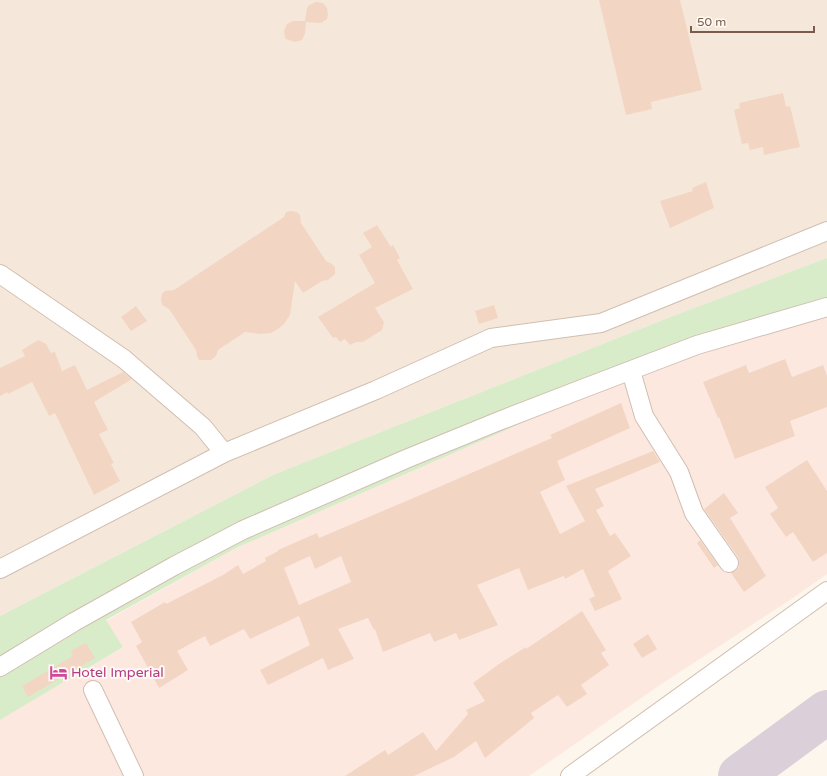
<svg xmlns="http://www.w3.org/2000/svg" width="827" height="776" font-family="'Varela Round',sans-serif">
	<rect width="100%" height="100%" fill="#fdf6ec"/>
	<path fill="#f5e8da" d="M0 0H827V258L673 316 275 474 0 616Z"/>
	<path fill="#fde8e0" d="M827 312V574L790 600 657 687 529 776H0V720L123 647 106 621 236 548 653 366Z"/>
	<path fill="#d8ecc9" d="M827 258V312L653 366 236 548 106 620 123 647 0 720V616L275 474 673 316Z"/>
	<g fill="none" stroke-linecap="round" stroke-linejoin="round">
		<path stroke="#dbcfda" stroke-width="44" d="M740 776 827 712"/>
	</g>
	<path fill="#f3d5c3" fill-rule="evenodd" d="M599 0H680L702 90 651 102 652 109 626 115Z
		M316 2 323 3 327 8 328 15 327 19 321 23 306 22 305 34 302 40 295 42 288 40 285 38 284 31 287 24 293 21H305L307 8 309 5Z
		M783 93 786 107 790 106 800 147 764 155 763 147 750 150 748 143 742 144 734 110 740 108 739 103Z
		M706 182 714 208 670 228 660 201 693 191 692 188Z
		M291 211 297 212 300 215 301 223 326 261 332 264 335 267V274L328 280 322 281 303 293 295 281 290 315 284 324 278 329 271 333 261 334 245 332 218 350 216 356 211 360H199L197 356 196 350 169 309 162 305 161 299 162 294 165 291 174 290 284 217 286 212Z
		M377 225 391 247 393 245 400 258 397 260 413 289 375 308 384 322 382 330 363 342H356L350 345 345 339 340 342 336 337 333 338 318 317 375 283 359 255 372 247 363 233Z
		M494 305 498 318 479 324 475 311Z
		M136 306 147 321 131 331 121 317Z
		M38 340 46 344 51 353 55 352 62 371 75 365 87 390 123 372 132 379 94 402 108 430 99 434 114 463 111 464 120 481 94 495 55 413 49 416 32 382 8 394 7 392 0 396V368L25 356 22 350Z
		M785 359 792 377 823 365 827 376V407L790 421 795 436 735 459 719 417 718 418 703 382 746 365 749 373Z
		M621 403 630 428 557 461 565 480 540 492 560 534 585 521 566 486 653 451 660 462 595 489 604 506 596 510 610 536 615 533 631 556 608 571 622 599 595 611 589 599 595 596 583 569 565 579 564 576 528 590 519 568 477 585 498 625 459 640 456 633 434 642 430 633 383 652 375 629 374 630 368 618 338 629 354 659 328 670 323 658 268 685 260 670 310 645 299 616 250 639 244 629 210 646 205 636 177 651 188 670 159 688 136 646 142 642 131 622 165 602 166 604 223 575 238 565 243 574 266 561 265 558 278 551V550L317 533 319 538 411 499 552 438 550 435ZM310 556 315 569 341 556 351 582 299 605 284 568Z
		M807 460 827 491V553L813 562 793 532 786 537 770 514 778 508 765 487Z
		M724 493 738 513 730 518 766 576 744 592 731 573 735 571 739 567V562L738 557 704 509Z
		M700 540 718 565 714 568 697 543Z
		M582 611 606 650 601 653 609 665 581 685 587 694 567 707 558 695 531 713 534 718 485 758 476 741 454 757 414 776H345L385 750 388 755 423 732 436 751 468 714 466 710 485 701 473 683 499 664 526 647V649Z
		M648 634 657 649 642 658 633 644Z
		M86 643 95 658 28 697 22 686 73 656 71 651Z"/>
	<g fill="none" stroke-linecap="round" stroke-linejoin="round">
		<defs>
			<path id="minor" d="M0 274 124 359 203 427 224 453
				M631 371 644 416 679 472 694 513 729 563
				M0 569 224 453 376 390 491 338 601 323 827 231
				M0 667 74 622 174 566 243 530 406 459 499 421 574 392 697 345 827 307
				M93 690 134 776
				M570 776 827 591"/>
		</defs>
		<use href="#minor" stroke="#d1beb0" stroke-width="20"/>
		<use href="#minor" stroke="#fff" stroke-width="18"/>
	</g>
	<defs>
		<symbol id="hotel-bare" viewBox="-9 -9 18 18"><path d="M-6-4.5h1.5V1H6V5H4.5V3h-9V5H-6ZM-4 0a1.8 1.8 0 1 1 3.6 0ZM.5 0V-2.5h3Q6-2.5 6 0Z" fill="#d1479c" stroke="#fffaf3" stroke-width="2.5" paint-order="stroke"/></symbol>
	</defs>
	<g fill-rule="evenodd">
		<use href="#hotel-bare" x="46" y="660" width="25" height="25"/>
	</g>
	<g text-anchor="middle" dominant-baseline="central" stroke-width="4" stroke-linejoin="round" paint-order="stroke">
		<g font-size="14" fill="#b23c85" stroke="#fffaf3" text-anchor="start">
			<text x="71" y="672">Hotel Imperial</text>
		</g>
	</g>
	<path d="M691 26v6h123v-6" fill="none" stroke="#7a5c4d" stroke-width="2"/>
	<text x="697" y="26" font-size="12" fill="#7a5c4d" stroke="#fffaf3" stroke-width="3" paint-order="stroke">50 m</text>
</svg>
